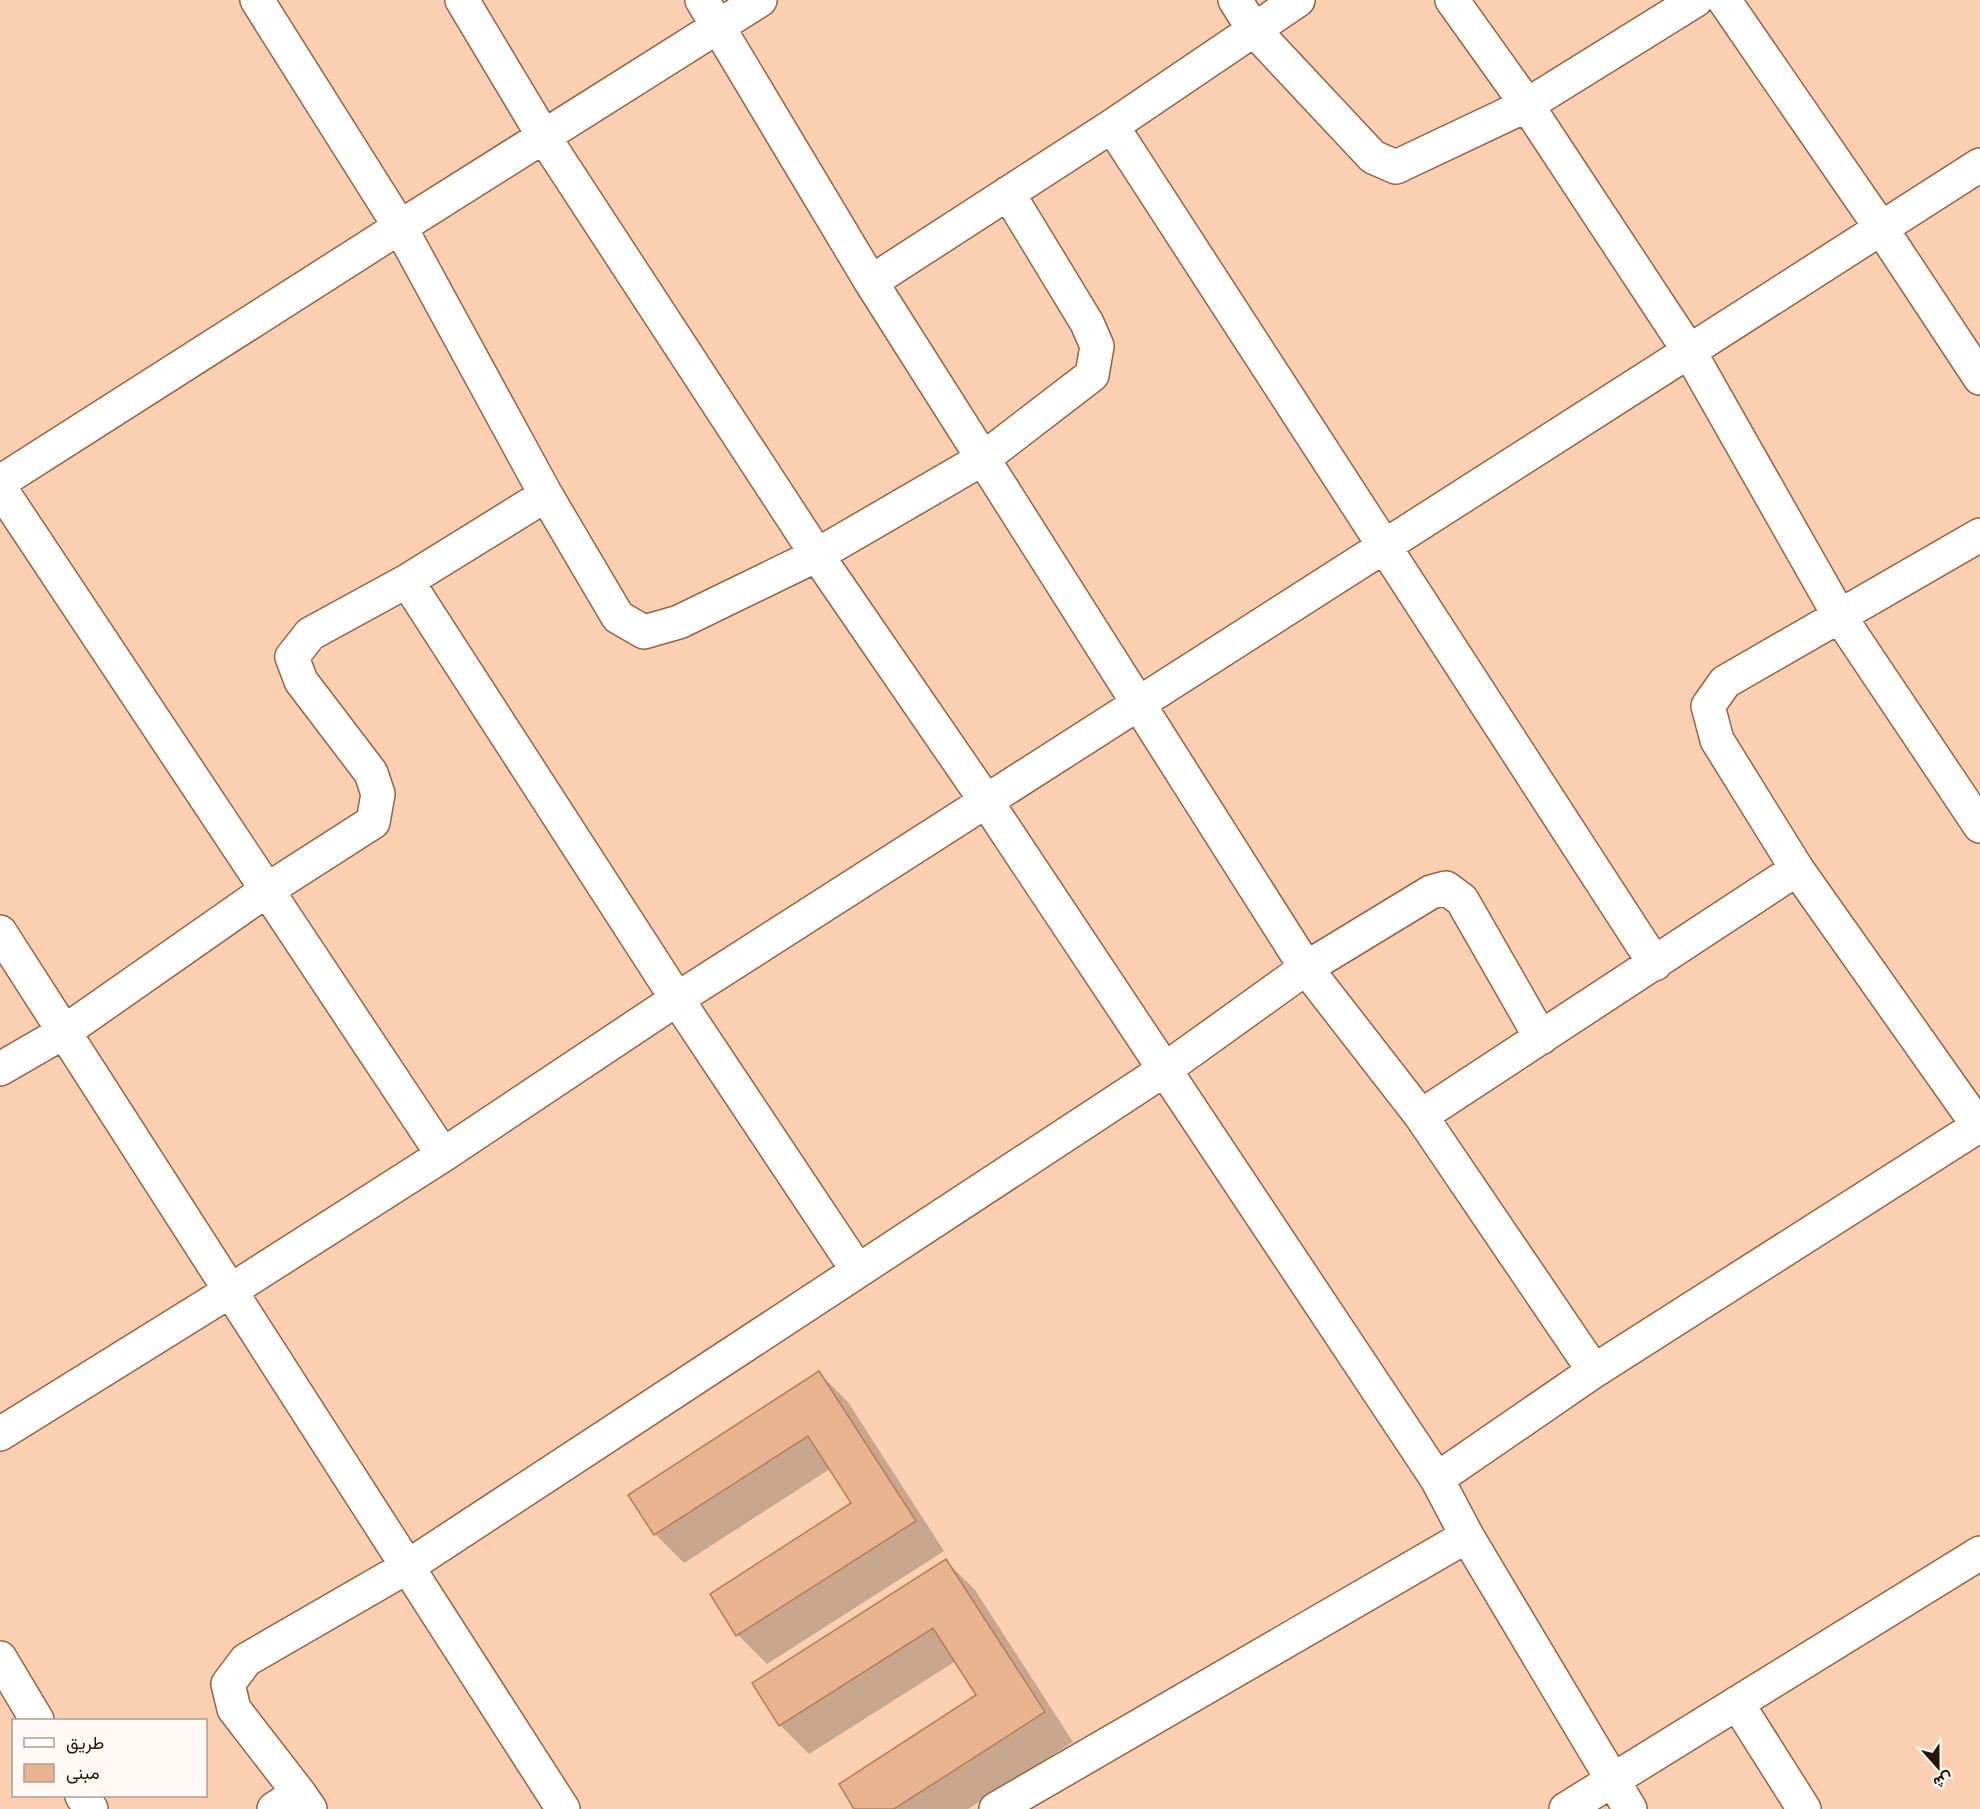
<svg xmlns="http://www.w3.org/2000/svg" width="1980" height="1809" font-family="'PT Sans',Vazirmatn,sans-serif">
	<rect width="100%" height="100%" fill="#fbcfb1"/>
	<path fill="#0003" d="M819 1373 848 1402 944 1551 767 1664 738 1635 712 1594 853 1504 830 1469 684 1563 655 1534Z
		M946 1561 975 1590 1073 1742 968 1809H856L978 1696 956 1661 809 1754 780 1725Z"/>
	<path fill="#e9b38f" stroke="#b27f5c" stroke-width="1.5" d="M819 1371 916 1521 736 1636 710 1594 851 1503 808 1436 654 1535 628 1495Z
		M946 1559 1045 1712 894 1809H854L839 1784 976 1695 933 1628 779 1726 752 1683Z"/>
	<g fill="none" stroke-linecap="round" stroke-linejoin="round">
		<defs>
			<path id="street" d="M257 0 400 227 546 495 618 617 644 632 679 622 817 555 984 458 1092 375 1097 346 1087 323 1008 193
				M462 0 544 137 817 555 986 801 1437 1479 1467 1536 1630 1809
				M702 0 871 282 1306 968 1421 1116 1594 1371
				M1235 0 1254 30 1373 157 1396 167 1527 105 1696 0
				M1452 0 1527 105 1689 351 1840 617 1980 826
				M1724 0 1881 228 1980 378
				M1112 126 1655 964
				M871 282 1112 126 1298 0
				M0 482 400 227 760 0
				M0 488 443 1155
				M1980 535 1725 682 1708 706 1717 740 1797 869 1980 1128
				M407 581 677 999 858 1271
				M0 932 563 1809
				M0 1069 64 1032 267 890 373 822 378 794 371 773 301 681 292 657 310 634 407 581 546 495
				M1421 1116 1797 869
				M0 1434 230 1291 443 1155 677 999 1980 165
				M1437 1479 1594 1371 1980 1125
				M0 1658 37 1720
				M1737 1703 1804 1809
				M82 1796 91 1809
				M274 1809 299 1793
				M310 1809 299 1793 234 1709 228 1684 246 1660 407 1567 1164 1070 1306 968 1431 892 1446 888 1462 900 1541 1038
				M996 1809 1467 1536
				M1566 1809 1980 1553"/>
		</defs>
		<use href="#street" stroke="#956442" stroke-width="36"/>
		<use href="#street" stroke="#fff" stroke-width="33"/>
	</g>
	<rect x="12" y="1719" width="195" height="78" fill="#fff9f5" stroke="#a99e96" stroke-width="1.5"/>
	<rect x="24" y="1738" width="30" height="9" fill="#ffffff" stroke="#a99e96" stroke-width="1.5"/>
	<text x="66" y="1749" font-size="18" fill="#281507">طريق</text>
	<rect x="24" y="1764" width="30" height="18" fill="#e9b38f" stroke="#a99e96" stroke-width="1.5"/>
	<text x="66" y="1779" font-size="18" fill="#281507">مبنى</text>
	<g transform="translate(1938 1767) rotate(159)" stroke="#fff9f5" stroke-width="4.5" paint-order="stroke">
	<path d="M0-4.5L10 22L0 15L-10 22Z" fill="#281507"/>
	<text y="-9" font-size="16" font-weight="bold" text-anchor="middle" fill="#281507">ش</text>
	</g>
</svg>
